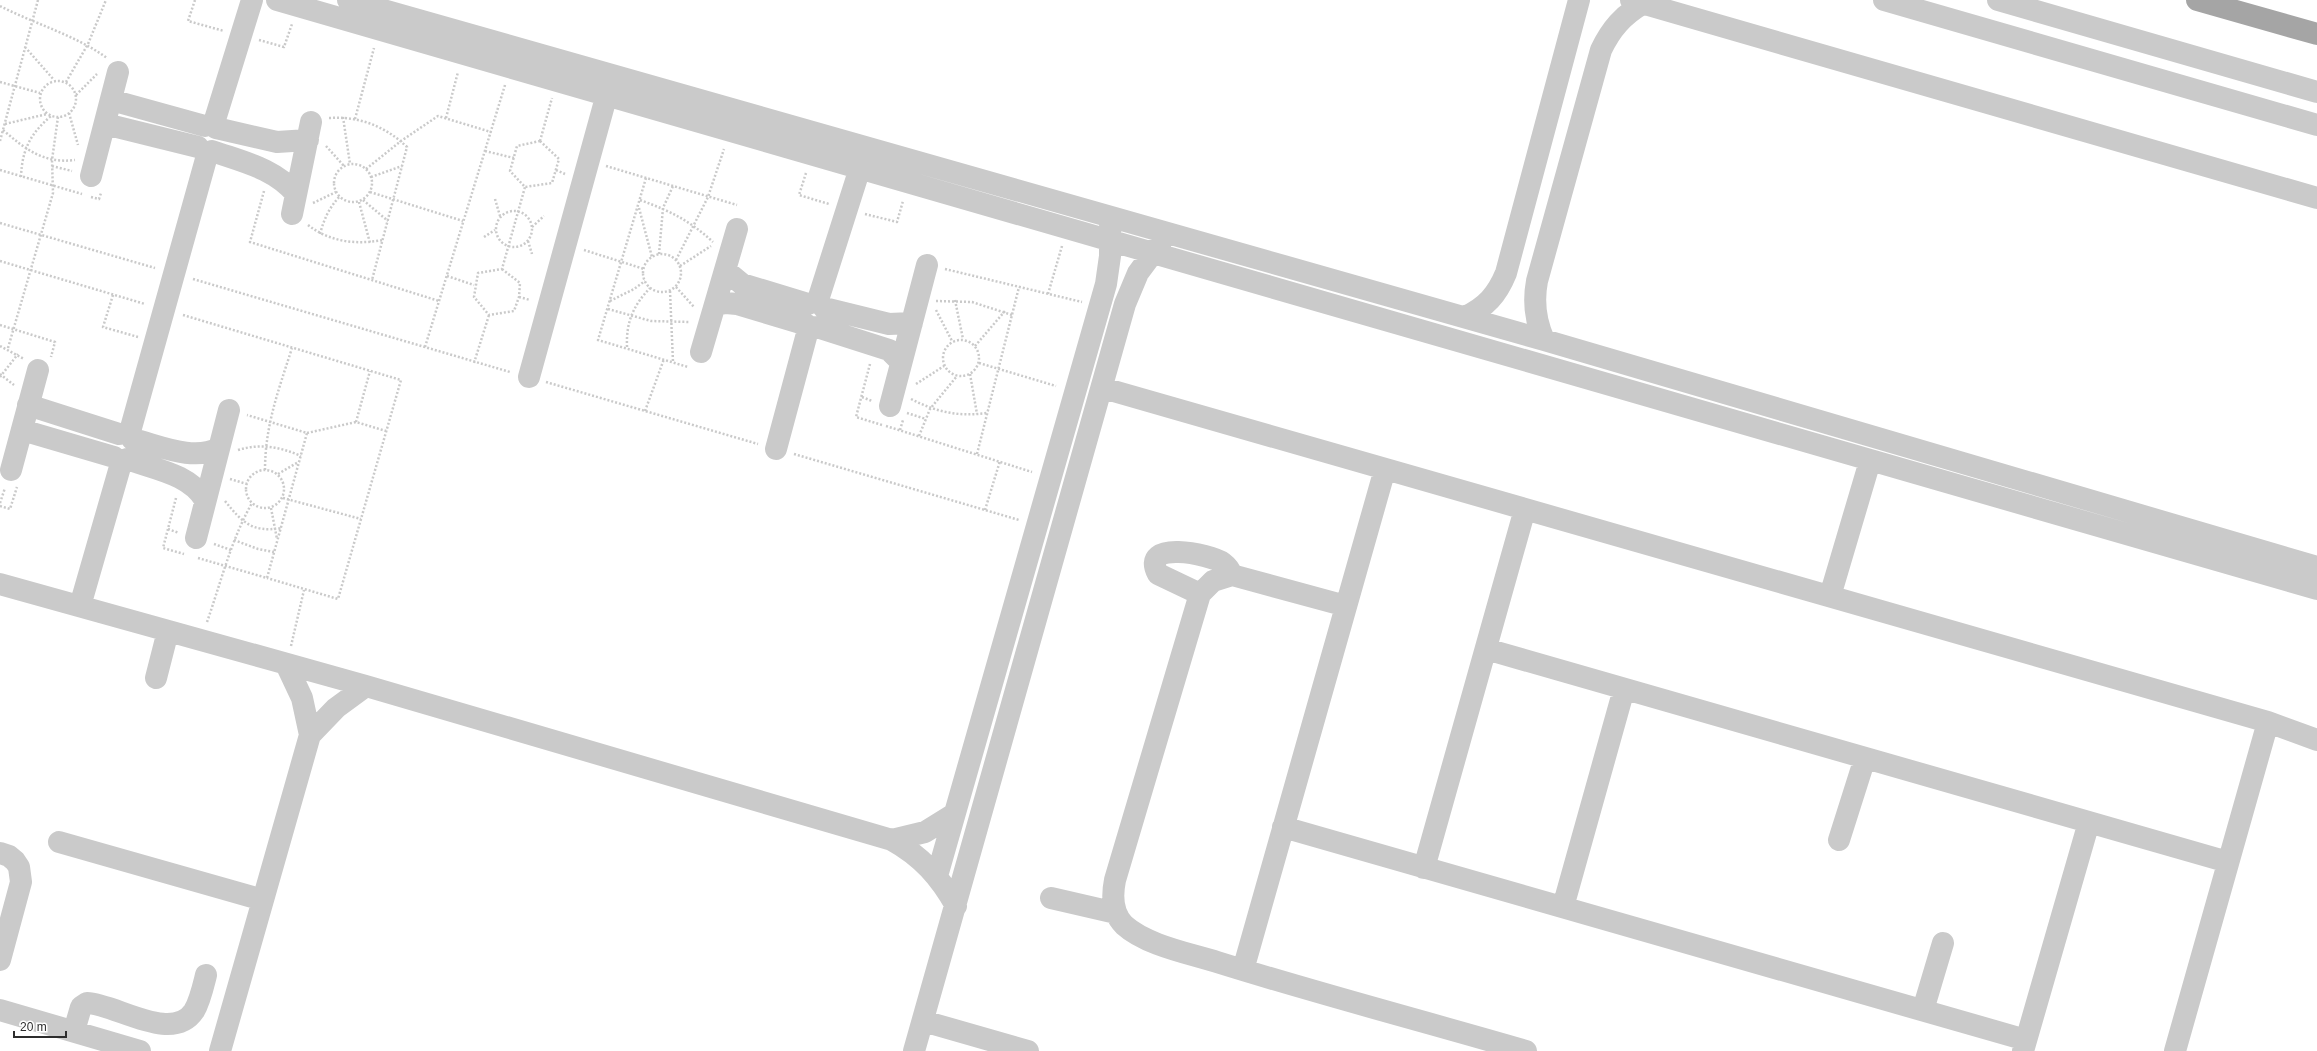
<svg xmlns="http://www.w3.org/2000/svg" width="2317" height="1051" font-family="Arial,sans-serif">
	<rect width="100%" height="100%" fill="#fff"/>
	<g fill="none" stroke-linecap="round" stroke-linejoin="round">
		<path stroke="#cacaca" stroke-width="2.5" stroke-dasharray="2 2" stroke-linecap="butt" d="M195 0 188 21 224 31
			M0 6C35 24 75 35 107 58
			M259 40 284 47 292 24
			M25 47 54 80
			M40 99a18 18 0 1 1 36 0a18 18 0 1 1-36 0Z
			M0 82 40 93
			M66 82 88 44 106 0
			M76 95 97 74
			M69 113 78 145
			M343 117 350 164
			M329 118C359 116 385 126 407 147L372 280
			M446 118 458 72
			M355 119 374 48
			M5 124 47 114
			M3 130C25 149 44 164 75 160
			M0 141 38 0
			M540 141 559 159 552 183 525 187 510 171 517 146Z
			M540 141 552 98
			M326 146 344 166
			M485 151 514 158
			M334 183a19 19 0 1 1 38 0a19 19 0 1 1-38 0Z
			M52 166 72 171
			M606 166 737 205
			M366 169 401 141 438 116 491 132
			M0 170 82 194
			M556 170 565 174
			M806 173 799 195 829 204
			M21 177C22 150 30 134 51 116
			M371 177 402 166
			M646 178 598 340 688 367
			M264 191 250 242 439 301
			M370 192 463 221
			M91 197 99 199 101 193
			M495 199 500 216
			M363 200 388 221
			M640 200C670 211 689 220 713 242
			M359 202 370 243
			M313 203 336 192
			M639 208 652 257
			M496 229a18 18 0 1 1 36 0a18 18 0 1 1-36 0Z
			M865 214 897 222 903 201
			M0 223 155 268
			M308 225C330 242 356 245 383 240
			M532 227 544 216
			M320 234C324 219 329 208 340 196
			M484 237 495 230
			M528 241 532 254
			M584 250 644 269
			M659 254 663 208 673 186
			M643 273a19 19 0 1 1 38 0a19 19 0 1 1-38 0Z
			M676 260 708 197 724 149
			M0 261 145 304
			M680 266 711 246
			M502 269 520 283 519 297 514 311 489 315 474 297 478 273 502 269 525 187
			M945 269 1082 302
			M447 276 474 285
			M193 279 510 372
			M676 287 694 307
			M670 291 673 362
			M1048 294 1062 246
			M113 295 103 327 138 337
			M519 297 530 300
			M955 300 963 339
			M610 301 634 289 645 281
			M936 301 972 302 1012 315
			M608 309 651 321 690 322
			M936 310 952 341
			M183 315 401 380 338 599 267 578
			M0 325 55 342 51 357
			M943 358a18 18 0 1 1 36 0a18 18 0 1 1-36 0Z
			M0 346 24 359
			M975 346 1005 311
			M425 347 505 85
			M627 347C626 322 633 306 650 288
			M8 348 53 193 52 160 58 117
			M474 363 489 315
			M979 363 1056 386
			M870 364 856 417 882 425
			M0 374 14 385
			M970 374 977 414
			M0 377 18 354
			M546 382 758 444
			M916 384 944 366
			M862 397 872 401
			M911 399C936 412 959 417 987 413
			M645 411 664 359
			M907 413 926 419
			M356 422 370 371
			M886 426 1032 472
			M900 430 903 420
			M307 433 356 422 386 431
			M919 436 930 409 957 376
			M238 450C261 443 280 447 301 456
			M794 454 1019 520
			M977 454 1019 287
			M246 489a19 19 0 1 1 38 0a19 19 0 1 1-38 0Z
			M265 470C265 425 279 389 292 348
			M278 474 300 461
			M230 479 247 484
			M176 498 163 548 184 554
			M283 498 361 519
			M225 501C242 522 252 533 281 528
			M0 503 5 488
			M0 506 10 509 17 487
			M271 508 277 539
			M985 510 1000 461
			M168 529 179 533
			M234 540 258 549 274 552
			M214 544 231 550
			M198 558 267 578 307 433 247 415
			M207 622C221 582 231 540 252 503
			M291 646 304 590"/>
		<path stroke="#cacaca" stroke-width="22" d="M277 0 2317 589
			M348 0 1544 340 2317 567
			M1631 0 2317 198
			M1884 0 2317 125
			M1998 0 2317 92
			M111 100 205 126
			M105 124 198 147
			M213 126 252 0
			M216 128 277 142 308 140
			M212 151C243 162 274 168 296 194
			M91 176 118 72
			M292 214 311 122
			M725 270 742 284 808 304
			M817 303 860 168
			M715 305 726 303 737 304 807 325
			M824 308 889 324 912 323
			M1465 317C1486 307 1497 295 1506 273L1579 0
			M817 327 889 350 901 362
			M1544 340C1535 320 1533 302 1537 281L1601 50C1611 29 1623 15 1644 3
			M701 352 737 229
			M529 377 607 94
			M1103 388 2268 722 2317 740
			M28 405 119 434
			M890 406 927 265
			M22 430 114 457
			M129 435 208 152
			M132 439C158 445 193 462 219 448
			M776 449 809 326
			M127 459C154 469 190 474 205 500
			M11 470 38 370
			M196 538 229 410
			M0 584 366 686 892 840C921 856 940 877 956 906
			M1200 594 1158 574C1139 539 1210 554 1223 563 1227 566 1230 570 1232 575
			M1830 596 1870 461
			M80 606 122 460
			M1346 606 1232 575 1213 581 1200 594 1115 880C1112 895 1112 913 1124 925 1146 945 1188 953 1217 962 1319 994 1423 1021 1526 1051
			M1486 649 2228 862
			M156 678 168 631
			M310 735 336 708 366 686
			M1283 827 2026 1040
			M892 840 925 832 954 814
			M1839 840 1865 758
			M59 842 263 900
			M0 853 9 856 15 861 19 867 21 882 0 960
			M1424 868 1525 509
			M937 876 1106 284 1110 256V227
			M1051 898 1116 913
			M1563 907 1624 689
			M1243 970 1385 469
			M0 1010 140 1051
			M1923 1010 1943 943
			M923 1021 1028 1051
			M74 1031 81 1007 87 1003C116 1004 172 1044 194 1011 200 1001 203 987 206 975
			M220 1051 310 735 302 698 286 664
			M914 1051 1125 304 1138 273 1161 242
			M2023 1051 2089 822
			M2175 1051 2268 722"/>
		<path stroke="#a5a5a5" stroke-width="22" d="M2197 0 2317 34"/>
	</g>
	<path d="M14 1031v6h52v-6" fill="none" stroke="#2d2d2d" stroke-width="2"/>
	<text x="20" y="1031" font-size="12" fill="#2d2d2d" stroke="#ffffff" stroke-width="3" paint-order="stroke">20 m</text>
</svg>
